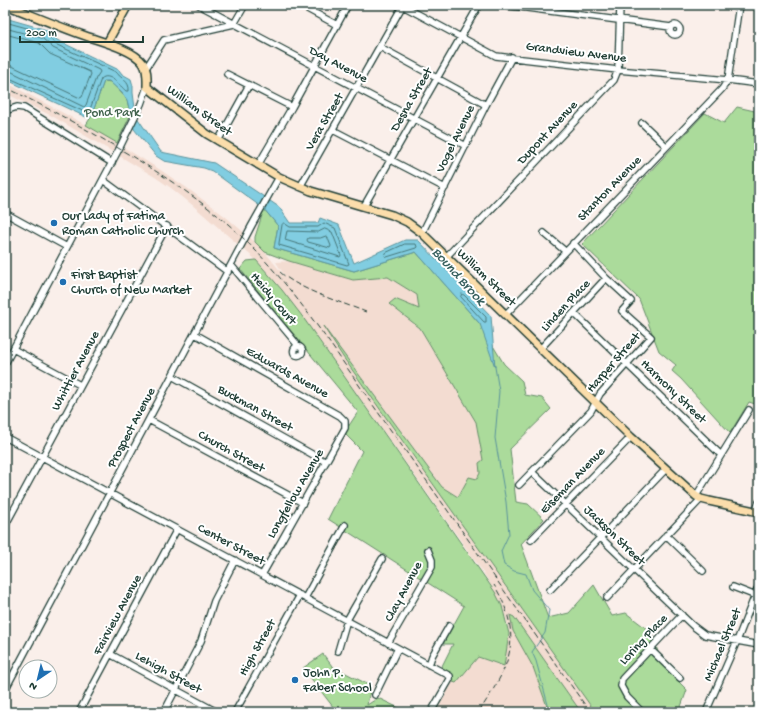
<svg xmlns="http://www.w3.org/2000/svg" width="764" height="717" font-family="'Gochi Hand',sans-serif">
	<rect width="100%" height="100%" fill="#faefea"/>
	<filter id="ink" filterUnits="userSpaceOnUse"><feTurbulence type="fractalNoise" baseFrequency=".025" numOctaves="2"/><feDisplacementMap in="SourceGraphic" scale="8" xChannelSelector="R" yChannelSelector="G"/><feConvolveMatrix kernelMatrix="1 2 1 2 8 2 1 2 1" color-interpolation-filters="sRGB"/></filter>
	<g filter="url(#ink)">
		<path fill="#f3dcd1" d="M5 82 97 131 159 169 187 188 226 217 255 242 265 252 286 278 276 262 289 261 353 280 388 277 417 295 419 309 396 299 389 304 420 328 476 422 483 460 479 463 480 473 477 480 469 478 458 497 442 487 327 332 343 357 595 712H581L514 617 511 615 513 630 533 667 549 712H436L453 682 456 683 478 657 503 666 509 634 508 625 502 606 495 592 483 572 302 316 282 290 256 260 190 203 171 188 155 177 52 116 5 93Z"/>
		<path fill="#abdb9b" stroke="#658c68" d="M104 81 111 82 126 98 131 114 117 143 86 125 91 117Z
			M737 107 759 112V396L755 404 749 402 730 433 681 379 672 371 676 365 659 351 639 299 582 244 705 113 724 123Z
			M264 209 278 226 274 248 354 271 416 252 480 324 504 364 522 381 525 395 542 398 551 409 510 449 516 502 528 504 544 519 521 544 548 618 569 613 594 585 612 616 626 613 651 632 663 666 687 690 679 712H595L343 357 323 326 442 487 458 497 469 477 477 479 480 473 479 463 483 460 476 422 420 328 389 304 395 299 419 309 417 295 388 277 353 280 289 261 265 252 255 242V237Z
			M256 260 282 290 302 316 495 592 502 606 509 634 504 666 478 657 456 683 453 682 449 674 441 668 453 644H443L464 606 328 519 362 451 344 433 358 412 240 269 247 261Z
			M510 615 514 617 581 712H549L533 667 513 631Z
			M323 654 332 666 331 667 332 666 371 686 367 705 378 698 399 708 396 712H337L303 668Z"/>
		<path fill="#81cde1" stroke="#5a939c" d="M5 18 47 30 57 40 119 70 122 74 131 79 133 86V93L136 116 161 152 214 163 279 207 290 223H318L320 218 339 225 354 263 405 240H418L491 316 495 367 480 324 416 252 354 271 274 248 278 226 264 209 212 171 204 168 164 161 156 156 134 129 127 100 122 93 109 81H104L91 117 88 118 5 79Z"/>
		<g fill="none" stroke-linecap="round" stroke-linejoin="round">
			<path stroke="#467779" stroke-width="1" d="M5 22 45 33 55 44 116 72C121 79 130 81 129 91H126C120 86 109 71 101 79L89 112 87 113 5 76
				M5 28 42 38 53 48 99 70 100 72 96 78 86 105 84 107 10 71 5 70
				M5 34 39 43 50 54 90 72 91 74 82 97 80 98 12 66 5 64
				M284 223 290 227H318L324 223 335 228 349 264 347 265 279 245V243L282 225Z
				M325 229 332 232 341 255 340 257 285 240 287 231 318 232Z
				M327 236 331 246 330 248 308 242 307 240 308 238H320Z
				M405 244H416L417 247 416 248 387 257 385 256 386 253Z
				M462 294 464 295 486 317V322H484L461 297Z"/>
			<path stroke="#5a939c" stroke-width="1" d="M495 367 499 391 495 438 506 502 509 534 501 551 504 565 514 571 526 574 532 590 549 610 545 633 532 652 536 661 550 712"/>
			<defs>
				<path id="minor" d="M199 5 466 146
					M300 5 337 25
					M504 5 671 27
					M403 6 496 56 618 70 728 80 759 84
					M670 30a5 5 0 1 1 10 0a5 5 0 1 1-10 0Z
					M380 47 486 105
					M146 68 164 40 234 24 245 5
					M227 74 292 107
					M5 111 17 107 24 108 112 163
					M642 123 666 146
					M333 130 445 188
					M218 141 249 85
					M258 165 292 107 348 5
					M103 180 228 272
					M300 187 403 5
					M364 206 479 5
					M5 213 67 247
					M422 233 486 105 512 57
					M544 233 565 251
					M447 256 614 80 618 70 620 5
					M231 265 296 343 297 347
					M574 313 721 455
					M506 314 722 89 728 80 739 5
					M195 334 340 416 345 421V428L262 575
					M293.5 351a4.5 4.5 0 1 1 9 0a4.5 4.5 0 1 1-9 0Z
					M541 348 606 278
					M13 349 80 385
					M5 364 118 151 141 104 147 87
					M172 376 326 462
					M149 420 303 503
					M5 437 450 676V679L431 712
					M532 472 693 626 705 635 759 645
					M519 485 591 411 600 394 651 337 622 311 631 301 606 278 573 243
					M696 496 749 410
					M755 511 759 502
					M5 526 167 226
					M666 535 703 571
					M531 540 631 437
					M733 587 756 596
					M550 590 666 469
					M305 598 345 525
					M607 598 701 499
					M388 643 432 567V560L428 550
					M650 649 680 678
					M338 651 347 620 382 559
					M110 654 217 712
					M429 665 432 656 449 626
					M5 690 252 225 279 177
					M375 695 398 648
					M79 712 177 529
					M164 712 201 641 214 601 235 560
					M235 712 300 595
					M642 712 627 697 621 686 622 679 682 615
					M706 712 737 641 759 585"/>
				<path id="major" d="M6 5C32 15 57 26 83 35 99 41 133 49 143 63 148 70 147 79 147 87L207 134 279 177 311 191 392 215 407 222 422 233 631 437 696 496 701 499 709 501 759 512
					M107 43 128 5"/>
			</defs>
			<use href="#minor" stroke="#1f3d34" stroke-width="8"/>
			<use href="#major" stroke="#1f3d34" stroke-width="10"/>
			<use href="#minor" stroke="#fff" stroke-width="5.5"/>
			<use href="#major" stroke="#fbddab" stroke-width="7"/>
			<path stroke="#1f3d34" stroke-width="1" stroke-dasharray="6 3" stroke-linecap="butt" d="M5 87C38 103 70 120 101 138 146 164 189 191 228 224 287 276 330 344 375 408 447 509 518 611 590 712
				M280 272C299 290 341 302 366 312
				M479 712C489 696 501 679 507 661 516 635 508 607 494 585"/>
		</g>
	</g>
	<g fill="#1f6fb2" stroke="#fff" stroke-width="1.5">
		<circle cx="54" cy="223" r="4"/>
		<circle cx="63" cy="282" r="4"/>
		<circle cx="295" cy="680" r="4"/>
	</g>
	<g text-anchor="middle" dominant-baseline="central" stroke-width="4" stroke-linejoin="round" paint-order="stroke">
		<g font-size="13" fill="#1f3d34" stroke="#fff">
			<text transform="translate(576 53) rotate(7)">Grandview Avenue</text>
			<text transform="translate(338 65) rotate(28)">Day Avenue</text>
			<text transform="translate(412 100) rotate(-60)">Desna Street</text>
			<text transform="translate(199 111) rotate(36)">William Street</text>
			<text transform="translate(325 122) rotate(-60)">Vera Street</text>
			<text transform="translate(548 133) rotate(-47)">Dupont Avenue</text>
			<text transform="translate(456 139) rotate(-64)">Vogel Avenue</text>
			<text transform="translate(610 189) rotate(-46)">Stanton Avenue</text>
			<text transform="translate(486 278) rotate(44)">William Street</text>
			<text transform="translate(273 299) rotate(50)">Heidy Court</text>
			<text transform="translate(566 306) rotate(-47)">Linden Place</text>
			<text transform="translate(614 363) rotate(-49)">Harper Street</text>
			<text transform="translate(76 371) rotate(-62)">Whittier Avenue</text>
			<text transform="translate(287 373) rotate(29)">Edwards Avenue</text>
			<text transform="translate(673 392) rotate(44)">Harmony Street</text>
			<text transform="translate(255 409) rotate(29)">Buckman Street</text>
			<text transform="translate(132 428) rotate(-62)">Prospect Avenue</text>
			<text transform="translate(231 452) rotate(29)">Church Street</text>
			<text transform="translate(573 481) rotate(-46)">Eiseman Avenue</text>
			<text transform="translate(296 494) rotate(-60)">Longfellow Avenue</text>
			<text transform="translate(614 536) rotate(44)">Jackson Street</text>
			<text transform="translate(231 545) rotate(28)">Center Street</text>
			<text transform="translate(404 592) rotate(-62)">Clay Avenue</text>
			<text transform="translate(118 615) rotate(-62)">Fairview Avenue</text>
			<text transform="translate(644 640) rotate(-47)">Loring Place</text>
			<text transform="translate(723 645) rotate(-67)">Michael Street</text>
			<text transform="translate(258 648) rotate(-61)">High Street</text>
			<text transform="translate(168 673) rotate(29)">Lehigh Street</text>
		</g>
		<g font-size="13" fill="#42644e" stroke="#fff">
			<text x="112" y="113">Pond Park</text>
		</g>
		<g font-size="13" fill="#1f3d34" stroke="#fff" text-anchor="start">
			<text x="62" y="216">Our Lady of Fatima<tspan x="62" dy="15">Roman Catholic Church</tspan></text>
			<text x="71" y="275">First Baptist<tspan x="71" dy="15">Church of New Market</tspan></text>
			<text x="303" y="673">John P.<tspan x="303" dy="15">Faber School</tspan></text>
		</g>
		<g font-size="14" font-style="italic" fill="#38615f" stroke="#fff">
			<text transform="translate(458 277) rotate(48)">Bound Brook</text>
		</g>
	</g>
	<rect width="764" height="717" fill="none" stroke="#fff" stroke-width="20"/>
	<rect x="10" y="10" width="744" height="697" fill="none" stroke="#1f3d34" stroke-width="1.5" filter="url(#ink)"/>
	<g transform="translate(38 679) rotate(215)"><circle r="19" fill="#ffffff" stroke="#a5b1ae"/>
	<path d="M0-3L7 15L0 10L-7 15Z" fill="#1f6fb2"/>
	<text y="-6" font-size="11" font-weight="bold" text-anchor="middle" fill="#1f3d34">N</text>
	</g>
	<path d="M20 36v6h123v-6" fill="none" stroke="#1f3d34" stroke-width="2"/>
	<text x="26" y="36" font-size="12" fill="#1f3d34" stroke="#ffffff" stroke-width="3" paint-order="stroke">200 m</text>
</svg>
